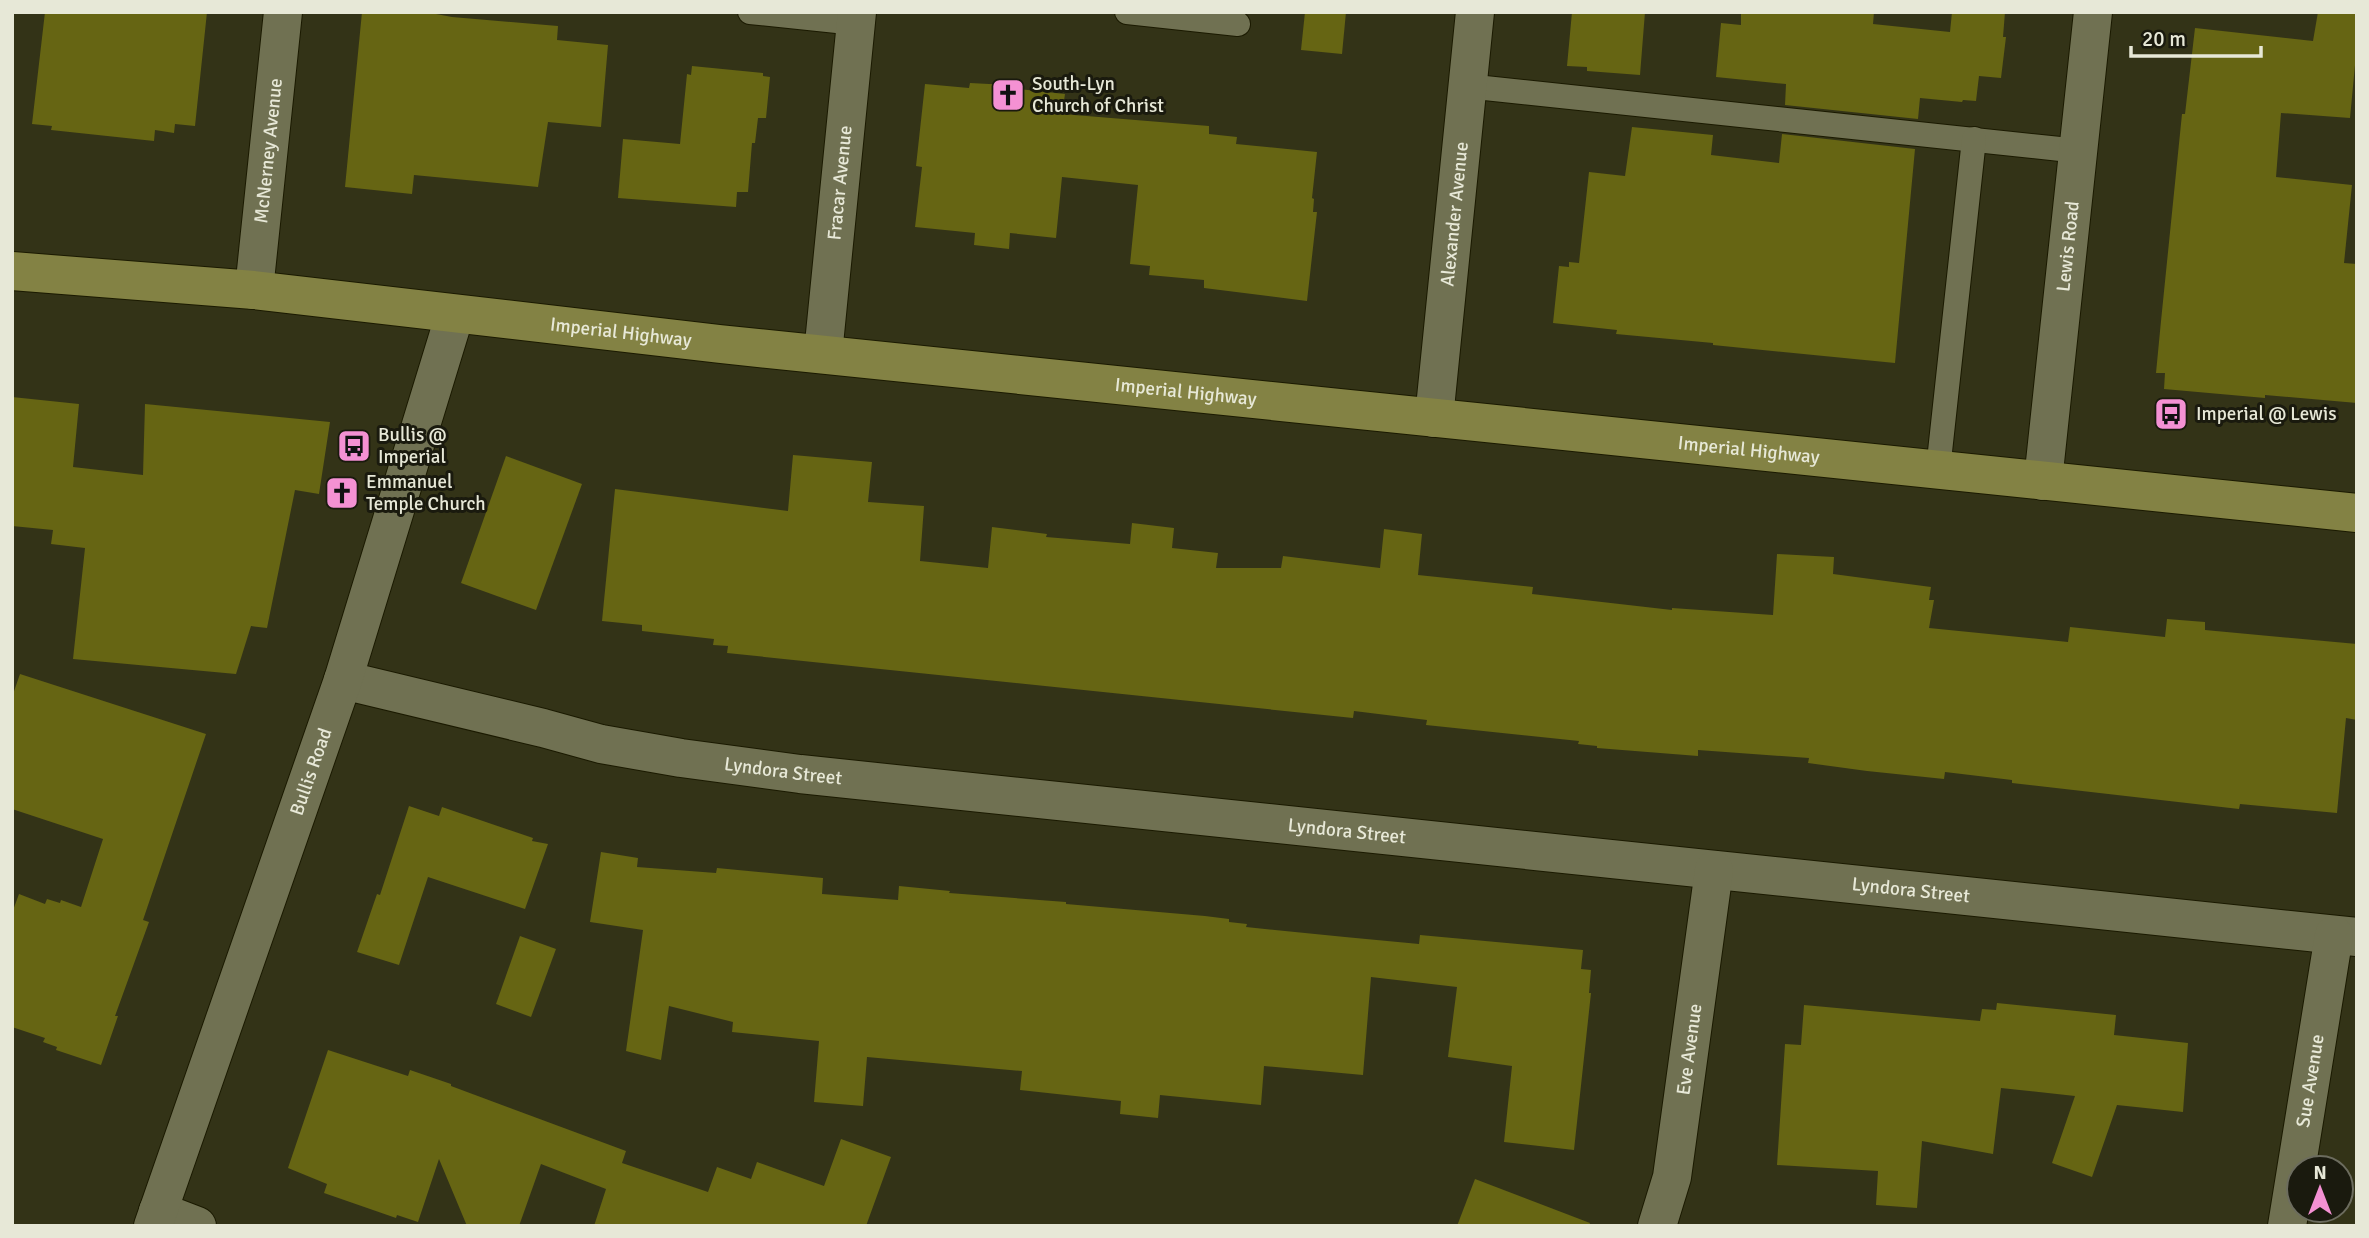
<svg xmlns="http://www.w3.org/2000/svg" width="2369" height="1238" viewBox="0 0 2369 1238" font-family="Signika,sans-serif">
	<rect width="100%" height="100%" fill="#333317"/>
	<g fill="#666513">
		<path d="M 45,12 L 207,12 L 195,126 L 175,124 L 174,133 L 155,130 L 154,141 L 51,130 L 52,126 L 32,124 Z"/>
		<path d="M 362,12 L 436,12 L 436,14 L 452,17 L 558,26 L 557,40 L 608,45 L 601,127 L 548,122 L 538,187 L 414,175 L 412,194 L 345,187 Z"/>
		<path d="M 1305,12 L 1346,12 L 1342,54 L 1301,50 Z"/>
		<path d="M 1572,12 L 1645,12 L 1640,75 L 1587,71 L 1587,67 L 1567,66 Z"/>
		<path d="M 1741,12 L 1874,12 L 1873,24 L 1950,32 L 1952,12 L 2005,12 L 2003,37 L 2006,37 L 2001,78 L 1979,76 L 1976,101 L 1963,100 L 1962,102 L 1920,98 L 1918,119 L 1785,105 L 1786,84 L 1716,77 L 1721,23 L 1741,25 Z"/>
		<path d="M 2318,12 L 2357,12 L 2357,44 L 2350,118 L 2281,113 L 2276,177 L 2352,185 L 2344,263 L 2357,264 L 2357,403 L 2265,395 L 2265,398 L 2164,389 L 2165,373 L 2156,373 L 2161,321 L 2182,114 L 2185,114 L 2195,28 L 2313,41 Z"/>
		<path d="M 692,66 L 763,73 L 763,76 L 770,77 L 766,118 L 758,118 L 755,143 L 752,143 L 748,192 L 737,192 L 736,207 L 618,198 L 623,139 L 680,144 L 687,74 L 691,75 Z"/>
		<path d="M 970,83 L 1008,85 L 1008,88 L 1065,94 L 1062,114 L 1209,126 L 1209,134 L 1237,137 L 1236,144 L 1317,152 L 1312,198 L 1314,199 L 1313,212 L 1317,212 L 1307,301 L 1204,288 L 1204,280 L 1149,275 L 1150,266 L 1130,264 L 1138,185 L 1062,177 L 1056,238 L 1010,233 L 1009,249 L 974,245 L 975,233 L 915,227 L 922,167 L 916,166 L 925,84 L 969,88 Z"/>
		<path d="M 1632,127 L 1713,135 L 1711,155 L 1779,163 L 1782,134 L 1915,149 L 1895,363 L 1713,345 L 1713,343 L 1616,334 L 1617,330 L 1553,323 L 1559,266 L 1569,267 L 1569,262 L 1579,263 L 1589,172 L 1625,176 Z"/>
		<path d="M 12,397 L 79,404 L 73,467 L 143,475 L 145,404 L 330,422 L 319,494 L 295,490 L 267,628 L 251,626 L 236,674 L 73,659 L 85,548 L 51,544 L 53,530 L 12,526 Z"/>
		<path d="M 793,455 L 872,462 L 868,502 L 924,506 L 920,561 L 988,568 L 992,527 L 1047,534 L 1046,537 L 1130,544 L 1132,523 L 1174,528 L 1172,548 L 1218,553 L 1216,568 L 1281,568 L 1283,556 L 1380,568 L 1384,529 L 1422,534 L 1418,575 L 1533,587 L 1532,594 L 1672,610 L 1672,608 L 1773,615 L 1777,554 L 1834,557 L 1833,574 L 1931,587 L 1929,600 L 1934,600 L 1929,628 L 2068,642 L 2070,627 L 2165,637 L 2167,619 L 2205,622 L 2205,630 L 2357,644 L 2357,720 L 2346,718 L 2337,813 L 2240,804 L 2239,809 L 2012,783 L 2012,780 L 1945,772 L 1944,779 L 1867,771 L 1808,763 L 1809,758 L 1698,750 L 1698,756 L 1597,748 L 1597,746 L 1578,744 L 1579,741 L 1426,725 L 1427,720 L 1354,711 L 1353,718 L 727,653 L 728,646 L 713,645 L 714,639 L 642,631 L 642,625 L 602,621 L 615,489 L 788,511 Z"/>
		<path d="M 506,456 L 582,484 L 536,610 L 461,583 Z"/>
		<path d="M 20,674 L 206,734 L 143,920 L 149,922 L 115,1016 L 118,1016 L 101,1065 L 56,1050 L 57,1047 L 43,1042 L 45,1038 L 12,1027 L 12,913 L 19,894 L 45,904 L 47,899 L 60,903 L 61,900 L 81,907 L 103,839 L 12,809 L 12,697 Z"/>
		<path d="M 409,806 L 439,816 L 442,807 L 533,838 L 532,841 L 548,844 L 525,909 L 428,877 L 399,965 L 357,952 L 377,894 L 380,895 Z"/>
		<path d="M 601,852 L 638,858 L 637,867 L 716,873 L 717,868 L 823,878 L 822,894 L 898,900 L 899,886 L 950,891 L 949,893 L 1066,902 L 1066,904 L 1205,916 L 1229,919 L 1229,922 L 1247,924 L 1246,927 L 1345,937 L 1419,944 L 1420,935 L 1583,950 L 1581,969 L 1591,970 L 1589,993 L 1591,993 L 1574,1150 L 1504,1142 L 1512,1066 L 1448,1057 L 1457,987 L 1371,977 L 1363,1075 L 1264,1066 L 1261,1105 L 1160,1095 L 1158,1118 L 1120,1114 L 1121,1101 L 1020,1090 L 1022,1071 L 867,1057 L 863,1106 L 814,1102 L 819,1041 L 732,1032 L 733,1022 L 669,1006 L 661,1060 L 626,1051 L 643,930 L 590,922 Z"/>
		<path d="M 520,936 L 556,949 L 531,1017 L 496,1004 Z"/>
		<path d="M 1997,1003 L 2116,1015 L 2114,1035 L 2188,1043 L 2183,1112 L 2117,1105 L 2092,1177 L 2052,1163 L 2075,1096 L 2001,1088 L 1993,1154 L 1922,1141 L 1917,1208 L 1876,1205 L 1878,1171 L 1777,1165 L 1785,1044 L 1801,1045 L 1804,1005 L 1980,1021 L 1982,1009 L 1996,1010 Z"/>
		<path d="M 328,1050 L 408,1076 L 410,1070 L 451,1084 L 451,1086 L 626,1151 L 622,1163 L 708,1192 L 717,1167 L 751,1179 L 757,1162 L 824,1186 L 841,1139 L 891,1157 L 866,1226 L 594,1226 L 606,1189 L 541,1164 L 519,1226 L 467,1226 L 439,1159 L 418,1222 L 397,1215 L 396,1218 L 324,1193 L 327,1184 L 288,1168 Z"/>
		<path d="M 1475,1179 L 1590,1223 L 1589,1226 L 1457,1226 Z"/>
	</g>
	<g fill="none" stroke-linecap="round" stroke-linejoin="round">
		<defs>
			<g id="service">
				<path d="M 750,12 L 856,23"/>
				<path d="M 1127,12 L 1238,24"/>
				<path d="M 1466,86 L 2079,151"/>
				<path d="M 1938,470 L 1974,139"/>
			</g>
			<g id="minor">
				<path id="s1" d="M 254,290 L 283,12"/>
				<path id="s2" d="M 823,354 L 857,12"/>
				<path id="s3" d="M 1434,418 L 1475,12"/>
				<path id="s4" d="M 2043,481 L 2093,12"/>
				<path id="s5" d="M 343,680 L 543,728 L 601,744 L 681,758 L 800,774 L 2357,937"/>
				<path d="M 158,1211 L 197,1226"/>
				<path id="s6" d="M 1657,1226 L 1672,1177 L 1714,870"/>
				<path id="s7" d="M 2287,1226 L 2334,935"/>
			</g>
			<g id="tertiary">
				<path id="s8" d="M 153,1226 L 343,680 L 455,314"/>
			</g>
			<g id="primary">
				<path id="s9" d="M 12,271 L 254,290 L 720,344 L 2357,513"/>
			</g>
		</defs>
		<use href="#service" stroke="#1b1a01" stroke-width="26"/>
		<use href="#minor" stroke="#1b1a01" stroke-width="40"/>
		<use href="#tertiary" stroke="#1b1a01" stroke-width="40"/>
		<use href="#primary" stroke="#1b1a01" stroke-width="40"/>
		<use href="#service" stroke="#707152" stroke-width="24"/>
		<use href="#minor" stroke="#707152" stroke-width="38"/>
		<use href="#tertiary" stroke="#707152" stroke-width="38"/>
		<use href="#primary" stroke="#838244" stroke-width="38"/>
	</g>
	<defs>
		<symbol id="church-square" viewBox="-11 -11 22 22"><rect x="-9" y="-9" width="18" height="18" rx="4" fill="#f491d3" stroke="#1a1a0e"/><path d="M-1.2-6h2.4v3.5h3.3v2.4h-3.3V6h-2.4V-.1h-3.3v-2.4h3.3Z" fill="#111"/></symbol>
		<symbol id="bus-square" viewBox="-11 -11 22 22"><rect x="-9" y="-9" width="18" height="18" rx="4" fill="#f491d3" stroke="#1a1a0e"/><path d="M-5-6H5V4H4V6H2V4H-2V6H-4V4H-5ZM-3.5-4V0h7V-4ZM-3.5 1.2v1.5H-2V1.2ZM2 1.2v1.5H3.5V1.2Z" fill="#111"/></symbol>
	</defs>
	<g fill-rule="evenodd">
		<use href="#church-square" x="989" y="76" width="38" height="38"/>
		<use href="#bus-square" x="2152" y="395" width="38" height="38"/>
		<use href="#bus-square" x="335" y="427" width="38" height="38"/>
		<use href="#church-square" x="323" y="474" width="38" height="38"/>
	</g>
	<g text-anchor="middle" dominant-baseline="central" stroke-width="6" stroke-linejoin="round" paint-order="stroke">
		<g font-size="19" fill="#e7e8d7" stroke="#1a1a0e" text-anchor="start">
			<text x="1032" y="84">South-Lyn<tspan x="1032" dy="22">Church of Christ</tspan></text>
			<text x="2196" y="414">Imperial @ Lewis</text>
			<text x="378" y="435">Bullis @<tspan x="378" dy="22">Imperial</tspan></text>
			<text x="366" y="482">Emmanuel<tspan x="366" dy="22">Temple Church</tspan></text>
		</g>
		<g font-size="19" fill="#e7e8d7" stroke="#1a1a0e">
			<text stroke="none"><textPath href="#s1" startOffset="140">McNerney Avenue</textPath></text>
			<text stroke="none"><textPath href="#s2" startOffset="172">Fracar Avenue</textPath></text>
			<text stroke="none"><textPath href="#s3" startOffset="205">Alexander Avenue</textPath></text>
			<text stroke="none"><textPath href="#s4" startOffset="236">Lewis Road</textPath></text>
			<text stroke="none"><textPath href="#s9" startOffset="612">Imperial Highway</textPath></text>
			<text stroke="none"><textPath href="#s9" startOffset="1180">Imperial Highway</textPath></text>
			<text stroke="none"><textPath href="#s9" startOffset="1746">Imperial Highway</textPath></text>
			<text stroke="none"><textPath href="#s5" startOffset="450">Lyndora Street</textPath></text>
			<text stroke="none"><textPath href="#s8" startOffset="481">Bullis Road</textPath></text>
			<text stroke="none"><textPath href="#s5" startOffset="1017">Lyndora Street</textPath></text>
			<text stroke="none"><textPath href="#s5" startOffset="1584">Lyndora Street</textPath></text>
			<text stroke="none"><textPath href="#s6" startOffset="180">Eve Avenue</textPath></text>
			<text stroke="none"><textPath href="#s7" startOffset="147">Sue Avenue</textPath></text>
		</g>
	</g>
	<rect width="2369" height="1238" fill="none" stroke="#e7e8d7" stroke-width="28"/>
	<g transform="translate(2320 1189)"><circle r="33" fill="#1a1a0e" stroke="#6c6c5e" stroke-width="2"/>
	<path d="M0-5L12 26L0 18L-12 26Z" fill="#f491d3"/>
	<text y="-10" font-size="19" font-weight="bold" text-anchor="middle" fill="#e7e8d7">N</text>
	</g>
	<path d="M2131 46v10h130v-10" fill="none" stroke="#e7e8d7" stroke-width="3.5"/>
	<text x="2142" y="46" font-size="21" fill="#e7e8d7" stroke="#1a1a0e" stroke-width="5" paint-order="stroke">20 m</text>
</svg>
